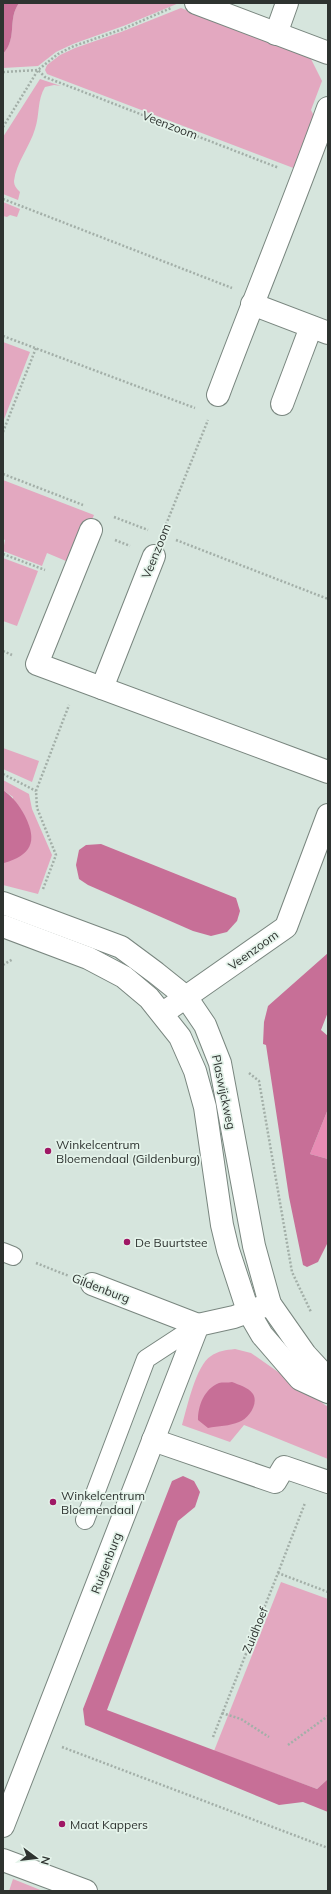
<svg xmlns="http://www.w3.org/2000/svg" width="331" height="1894" viewBox="0 0 331 1894" font-family="Mulish,sans-serif">
	<rect width="100%" height="100%" fill="#d6e5dd"/>
	<g fill="#e3a8c0">
		<path d="M 19,3 L 179,3 L 126,25 L 73,44 L 56,52 L 38,66 L 3,68 L 3,54 C 18,36 7,20 19,3 Z"/>
		<path d="M 181,8 L 310,57 L 322,81 L 311,110 L 315,118 L 296,169 L 47,74 L 45,70 L 47,65 L 60,55 L 75,48 L 121,32 Z"/>
		<path d="M 40,79 L 61,86 L 54,85 L 45,87 C 37,100 40,114 35,129 C 30,146 16,163 14,181 C 14,186 17,189 20,192 L 18,200 L 3,194 L 3,137 Z"/>
		<path d="M 3,202 L 20,209 L 17,217 L 10,215 L 7,217 L 3,216 Z"/>
		<path d="M 3,342 L 30,352 L 3,422 Z"/>
		<path d="M 3,480 L 94,515 L 90,524 L 83,521 L 66,561 L 47,553 L 42,566 L 3,551 L 5,540 L 3,539 Z"/>
		<path d="M 3,558 L 38,571 L 17,626 L 3,621 Z"/>
		<path d="M 3,748 L 39,761 L 32,782 L 3,769 Z"/>
		<path d="M 3,780 L 29,794 L 32,809 L 52,855 L 38,894 L 3,885 L 3,862 L 13,797 L 3,790 Z"/>
		<path d="M 235,1349 L 251,1353 L 328,1407 L 328,1459 L 244,1425 L 230,1442 L 182,1425 C 187,1408 196,1365 211,1356 C 218,1351 226,1350 235,1349 Z"/>
		<path d="M 281,1582 L 328,1599 L 328,1779 L 317,1789 L 214,1751 Z"/>
		<path d="M 13,1879 L 43,1891 L 9,1891 Z"/>
	</g>
	<path fill="#e78cb4" d="M 328,1109 L 328,1159 L 310,1154 Z"/>
	<g fill="#c76f97">
		<path d="M 3,3 L 19,3 C 7,20 18,37 3,54 Z"/>
		<path d="M 3,790 C 13,797 19,805 25,816 C 38,842 31,855 4,863 Z"/>
		<path d="M 101,844 L 236,898 L 240,911 L 237,921 L 227,932 L 211,936 L 193,931 L 88,885 L 79,879 L 76,865 L 79,850 L 86,845 Z"/>
		<path d="M 328,953 L 328,1012 L 321,1030 L 328,1036 L 328,1109 L 310,1154 L 328,1159 L 328,1242 L 318,1262 L 307,1267 L 303,1265 L 289,1197 L 266,1045 L 263,1044 L 264,1022 L 268,1006 Z"/>
		<path d="M 232,1382 C 239,1385 248,1387 253,1394 C 259,1404 248,1419 239,1422 C 230,1426 218,1426 208,1428 L 198,1420 C 198,1406 204,1389 219,1383 C 222,1382 228,1383 232,1382 Z"/>
		<path d="M 183,1476 L 194,1481 L 200,1492 L 195,1507 L 178,1521 L 107,1710 L 317,1789 L 328,1779 L 328,1812 L 303,1802 L 279,1805 L 85,1725 L 83,1709 L 172,1481 Z"/>
	</g>
	<g fill="none" stroke-linecap="round" stroke-linejoin="round">
		<defs>
			<g id="service">
				<path d="M 3,1252 L 13,1256"/>
				<path d="M 85,1520 L 146,1359 L 198,1325"/>
			</g>
			<g id="minor">
				<path d="M 196,3 L 328,53"/>
				<path d="M 276,34 L 287,3"/>
				<path d="M 252,304 L 328,333"/>
				<path d="M 218,395 C 254,299 293,205 328,108"/>
				<path d="M 282,404 L 311,327"/>
				<path d="M 91,530 L 37,664 L 328,772"/>
				<path d="M 102,688 L 154,556"/>
				<path d="M 163,1013 L 286,927 L 328,815"/>
				<path d="M 92,1284 L 198,1325"/>
				<path d="M 153,1440 L 275,1482 L 284,1467 L 328,1482"/>
				<path d="M 3,1826 L 198,1325 L 234,1317 L 270,1304"/>
				<path d="M 3,1860 L 86,1891"/>
			</g>
			<g id="tertiary">
				<path d="M 3,903 L 121,947 L 156,973 L 186,997 L 205,1025 L 220,1063 L 254,1246 L 270,1304 L 305,1354 L 328,1379"/>
				<path d="M 3,926 L 88,958 L 124,977 L 149,998 L 180,1037 L 195,1071 L 205,1107 L 222,1225 L 228,1250 L 248,1311 L 262,1335 L 300,1379 L 328,1392"/>
			</g>
		</defs>
		<use href="#service" stroke="#79867f" stroke-width="20"/>
		<use href="#minor" stroke="#79867f" stroke-width="24"/>
		<use href="#tertiary" stroke="#79867f" stroke-width="24"/>
		<g stroke="#a3afa8" stroke-width="2.5" stroke-dasharray="2 2" stroke-linecap="butt">
			<path d="M 3,72 L 38,70 L 45,77 L 279,168"/>
			<path d="M 3,127 L 38,70 L 58,54 L 74,46 L 123,29 L 171,8"/>
			<path d="M 3,199 L 232,288"/>
			<path d="M 3,336 L 195,408"/>
			<path d="M 3,432 L 36,348"/>
			<path d="M 3,474 L 83,505"/>
			<path d="M 114,517 L 148,530"/>
			<path d="M 163,532 L 208,420"/>
			<path d="M 115,540 L 130,546"/>
			<path d="M 176,540 L 328,599"/>
			<path d="M 3,554 L 45,570"/>
			<path d="M 3,651 L 12,655"/>
			<path d="M 3,774 L 36,791"/>
			<path d="M 43,889 L 56,855 L 37,808 L 36,791 L 69,705"/>
			<path d="M 3,965 L 13,959"/>
			<path d="M 249,1073 L 259,1081 L 292,1272 L 311,1312"/>
			<path d="M 36,1263 L 69,1276"/>
			<path d="M 278,1573 L 305,1503"/>
			<path d="M 222,1713 L 241,1719 L 269,1737"/>
			<path d="M 213,1737 L 278,1573 L 328,1592"/>
			<path d="M 288,1745 L 328,1716"/>
			<path d="M 62,1747 L 328,1848"/>
		</g>
		<use href="#service" stroke="#fff" stroke-width="18"/>
		<use href="#minor" stroke="#fff" stroke-width="22"/>
		<use href="#tertiary" stroke="#fff" stroke-width="22"/>
	</g>
	<g fill="#9f1765" stroke="#e4f3ea" stroke-width="1.5">
		<circle cx="48" cy="1151" r="4"/>
		<circle cx="127" cy="1242" r="4"/>
		<circle cx="53" cy="1502" r="4"/>
		<circle cx="62" cy="1824" r="4"/>
	</g>
	<g text-anchor="middle" dominant-baseline="central" stroke-width="3.5" stroke-linejoin="round" paint-order="stroke">
		<g font-size="12" fill="#2e3330" stroke="#e4f3ea">
			<text transform="translate(170 125) rotate(21)">Veenzoom</text>
			<text transform="translate(156 551) rotate(-68)">Veenzoom</text>
			<text transform="translate(253 950) rotate(-36)">Veenzoom</text>
			<text transform="translate(224 1092) rotate(78)">Plaswijckweg</text>
			<text transform="translate(101 1288) rotate(21)">Gildenburg</text>
			<text transform="translate(106 1563) rotate(-69)">Ruigenburg</text>
			<text transform="translate(255 1630) rotate(-68)">Zuidhoef</text>
		</g>
		<g font-size="12" fill="#2e3330" stroke="#e4f3ea" text-anchor="start">
			<text x="56" y="1144">Winkelcentrum<tspan x="56" dy="14">Bloemendaal (Gildenburg)</tspan></text>
			<text x="135" y="1242">De Buurtstee</text>
			<text x="61" y="1495">Winkelcentrum<tspan x="61" dy="14">Bloemendaal</tspan></text>
			<text x="70" y="1824">Maat Kappers</text>
		</g>
	</g>
	<rect width="331" height="1894" fill="none" stroke="#2e3330" stroke-width="8"/>
	<g transform="translate(36 1858) rotate(105)" stroke="#e4f3ea" stroke-width="3" paint-order="stroke">
	<path d="M0-3L7 15L0 10L-7 15Z" fill="#2e3330"/>
	<text y="-6" font-size="11" font-weight="bold" text-anchor="middle" fill="#2e3330">N</text>
	</g>
</svg>
